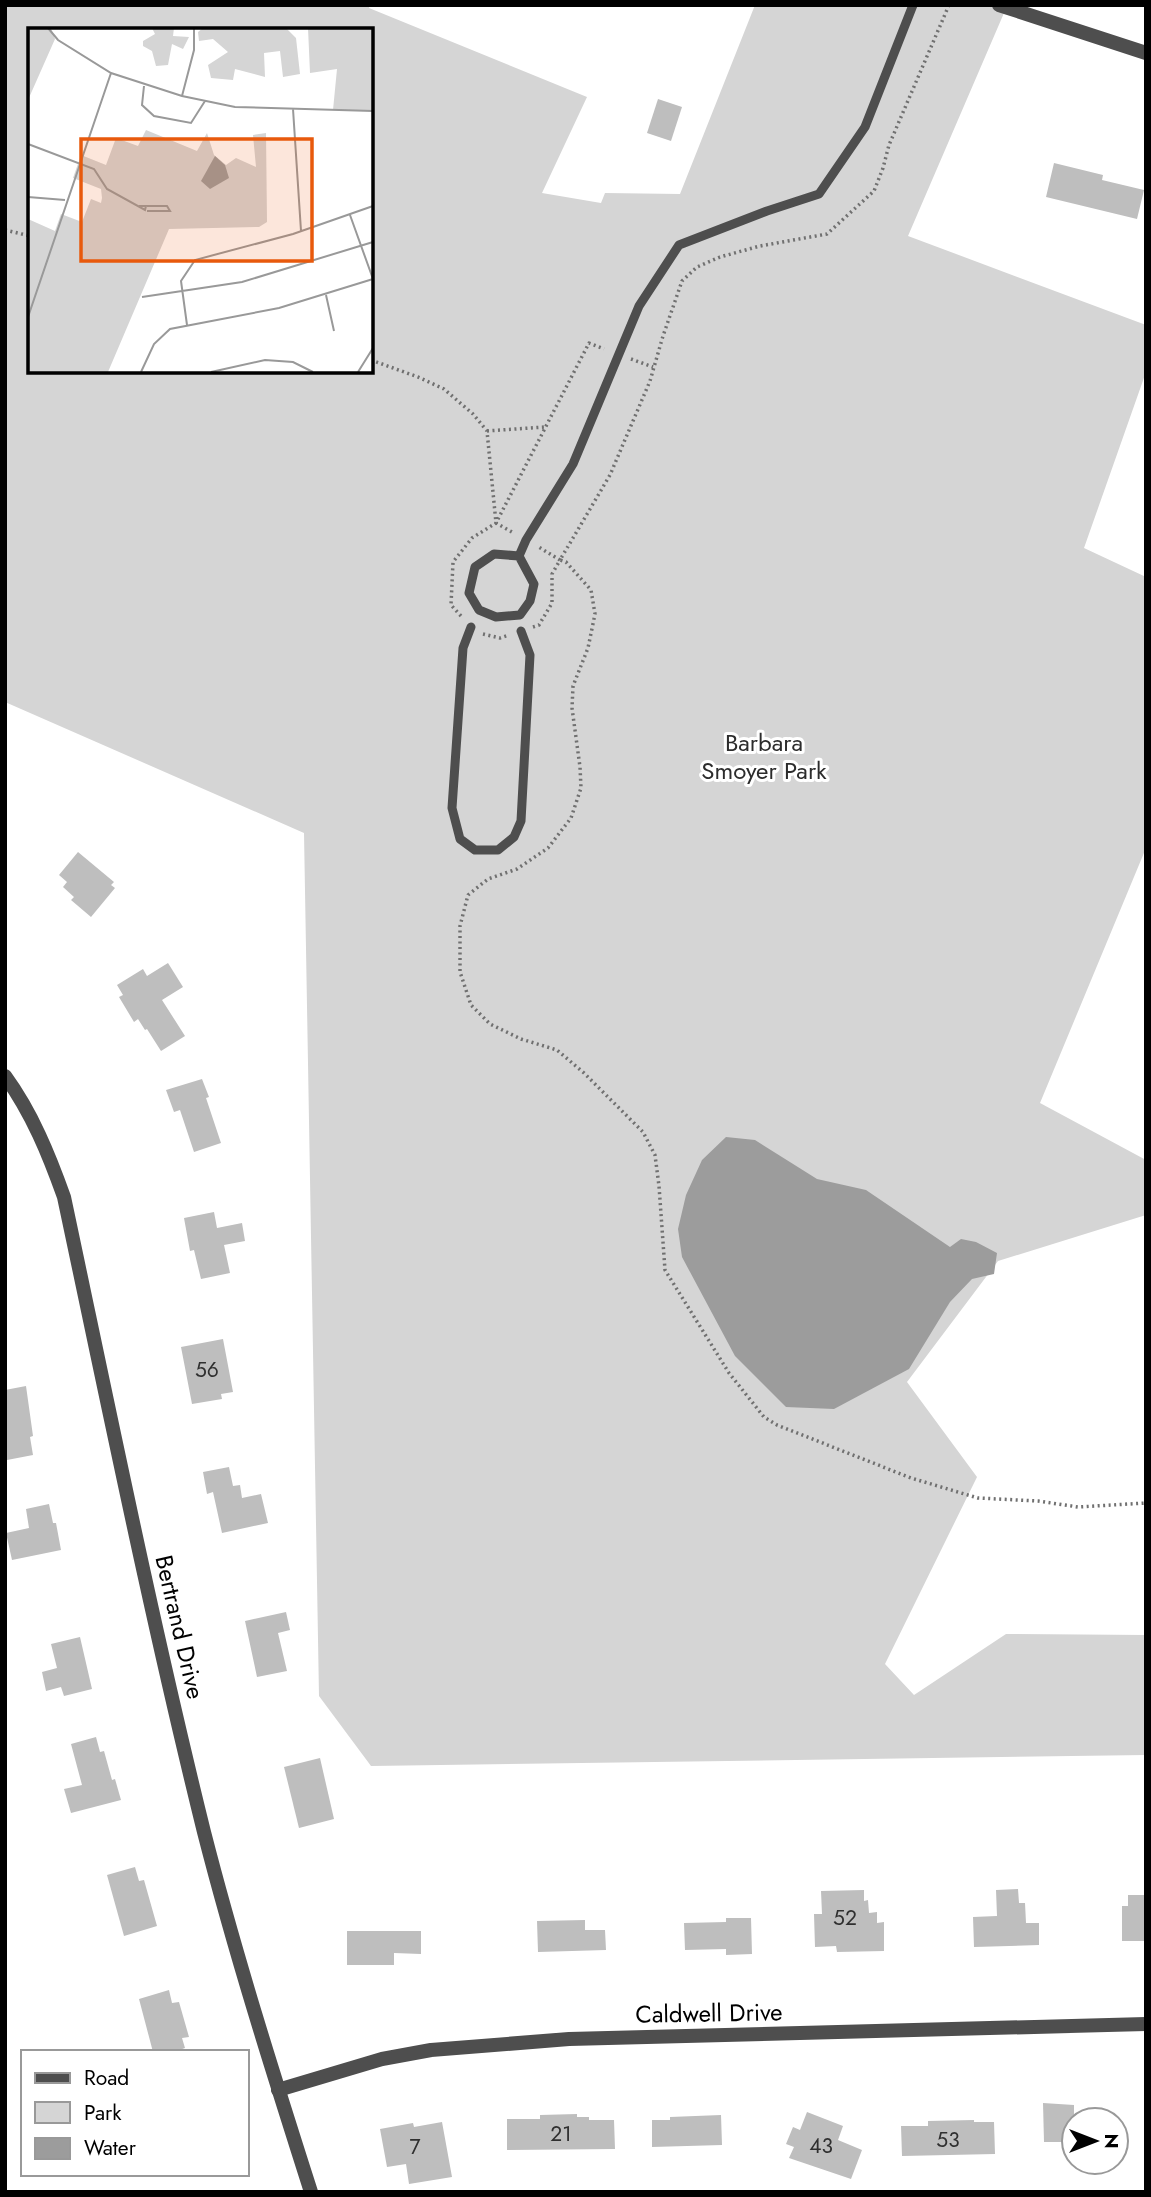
<svg xmlns="http://www.w3.org/2000/svg" width="1151" height="2197" viewBox="0 0 1151 2197" font-family="Jost,sans-serif">
	<rect width="100%" height="100%" fill="#fff"/>
	<path fill="#d5d5d5" fill-rule="evenodd" d="M 5,5 L 370,5 L 369,8 L 587,97 L 542,193 L 601,203 L 605,193 L 680,194 L 755,5 L 1007,6 L 908,236 L 1146,325 L 1146,372 L 1084,548 L 1146,577 L 1146,848 L 1040,1103 L 1146,1160 L 1146,1215 L 998,1261 L 907,1382 L 977,1477 L 885,1664 L 914,1695 L 1006,1634 L 1146,1635 L 1146,1755 L 371,1766 L 319,1696 L 304,833 L 5,702 ZM 30,30 L 371,30 L 371,371 L 30,371 Z"/>
	<path fill="#9c9c9c" d="M 726,1137 L 755,1140 L 817,1179 L 866,1190 L 950,1247 L 961,1239 L 976,1242 L 997,1253 L 994,1274 L 972,1279 L 950,1302 L 909,1369 L 834,1409 L 786,1407 L 735,1356 L 682,1257 L 678,1229 L 686,1195 L 702,1160 Z"/>
	<g fill="#bebebe">
		<path d="M 658,99 L 682,107 L 671,141 L 647,133 Z"/>
		<path d="M 1054,163 L 1103,175 L 1102,180 L 1144,190 L 1137,219 L 1046,197 Z"/>
		<path d="M 78,852 L 114,882 L 111,885 L 115,888 L 91,917 L 71,900 L 74,897 L 63,887 L 67,882 L 59,875 Z"/>
		<path d="M 168,963 L 183,987 L 162,1000 L 185,1036 L 161,1051 L 147,1029 L 145,1030 L 138,1019 L 134,1022 L 119,997 L 123,995 L 117,985 L 143,969 L 147,976 Z"/>
		<path d="M 202,1079 L 209,1097 L 206,1098 L 221,1143 L 194,1152 L 180,1110 L 174,1112 L 166,1090 Z"/>
		<path d="M 214,1212 L 217,1228 L 242,1223 L 245,1241 L 224,1245 L 230,1273 L 201,1279 L 194,1250 L 190,1251 L 184,1218 Z"/>
		<path d="M 223,1339 L 233,1392 L 221,1394 L 222,1399 L 192,1404 L 181,1347 Z"/>
		<path d="M 26,1386 L 33,1436 L 30,1437 L 33,1455 L 7,1460 L 5,1390 Z"/>
		<path d="M 229,1467 L 233,1486 L 240,1485 L 242,1498 L 261,1494 L 268,1523 L 222,1533 L 213,1492 L 207,1494 L 203,1472 Z"/>
		<path d="M 49,1504 L 53,1523 L 56,1523 L 61,1550 L 12,1560 L 6,1533 L 29,1528 L 26,1509 Z"/>
		<path d="M 286,1612 L 290,1630 L 278,1633 L 287,1671 L 257,1677 L 245,1621 Z"/>
		<path d="M 80,1637 L 92,1689 L 64,1696 L 61,1687 L 46,1691 L 42,1672 L 57,1668 L 51,1644 Z"/>
		<path d="M 96,1737 L 100,1752 L 104,1751 L 112,1780 L 115,1779 L 121,1800 L 71,1813 L 64,1789 L 82,1785 L 71,1744 Z"/>
		<path d="M 320,1758 L 334,1819 L 299,1828 L 284,1767 Z"/>
		<path d="M 135,1867 L 139,1881 L 144,1880 L 157,1926 L 124,1936 L 107,1875 Z"/>
		<path d="M 1018,1889 L 1019,1903 L 1025,1903 L 1026,1923 L 1039,1923 L 1039,1945 L 974,1947 L 973,1917 L 997,1916 L 996,1890 Z"/>
		<path d="M 864,1890 L 864,1901 L 868,1900 L 869,1913 L 877,1912 L 877,1923 L 884,1922 L 884,1951 L 837,1952 L 836,1946 L 815,1947 L 814,1914 L 822,1914 L 821,1891 Z"/>
		<path d="M 1128,1895 L 1146,1895 L 1146,1941 L 1122,1941 L 1122,1906 L 1128,1906 Z"/>
		<path d="M 726,1918 L 751,1918 L 752,1954 L 726,1955 L 726,1949 L 685,1950 L 684,1923 L 726,1922 Z"/>
		<path d="M 585,1920 L 585,1930 L 605,1930 L 606,1950 L 538,1952 L 537,1921 Z"/>
		<path d="M 347,1931 L 421,1931 L 421,1954 L 394,1953 L 394,1965 L 347,1965 Z"/>
		<path d="M 169,1990 L 172,2003 L 179,2002 L 189,2037 L 182,2038 L 185,2048 L 174,2052 L 153,2052 L 139,1999 Z"/>
		<path d="M 1043,2103 L 1074,2105 L 1074,2142 L 1044,2142 Z"/>
		<path d="M 807,2112 L 843,2126 L 838,2140 L 862,2150 L 851,2179 L 789,2158 L 794,2147 L 786,2144 L 793,2127 L 800,2130 Z"/>
		<path d="M 577,2114 L 577,2117 L 589,2117 L 589,2120 L 614,2120 L 615,2149 L 507,2150 L 507,2119 L 540,2119 L 540,2115 Z"/>
		<path d="M 721,2115 L 722,2145 L 652,2147 L 652,2120 L 670,2120 L 670,2117 Z"/>
		<path d="M 974,2120 L 974,2122 L 994,2122 L 995,2154 L 902,2156 L 901,2126 L 928,2126 L 928,2121 Z"/>
		<path d="M 442,2122 L 452,2177 L 409,2184 L 406,2164 L 387,2167 L 380,2129 L 413,2123 L 414,2127 Z"/>
	</g>
	<g fill="none" stroke-linecap="round" stroke-linejoin="round">
		<g stroke="#707070" stroke-width="3.5" stroke-dasharray="2 3.5" stroke-linecap="butt">
			<path d="M 949,5 L 889,145 L 883,168 L 874,191 L 827,234 L 760,246 L 720,257 L 697,267 L 682,281 L 663,336 L 650,381 L 610,475 L 560,560 L 566,562 L 591,590 L 595,614 L 588,648 L 573,686 L 572,708 L 580,767 L 581,788 L 571,818 L 548,848 L 517,869 L 488,879 L 468,895 L 460,926 L 460,972 L 471,1005 L 490,1024 L 521,1039 L 557,1050 L 584,1073 L 643,1132 L 655,1155 L 659,1186 L 665,1270 L 729,1373 L 764,1417 L 777,1425 L 911,1478 L 978,1498 L 1038,1501 L 1078,1507 L 1146,1503"/>
			<path d="M 5,230 L 30,236"/>
			<path d="M 631,359 L 653,367"/>
			<path d="M 371,360 L 418,377 L 444,389 L 473,414 L 487,431 L 496,523 L 512,532"/>
			<path d="M 487,431 L 544,427"/>
			<path d="M 461,616 L 451,605 L 453,562 L 472,538 L 496,523 L 589,343 L 604,349"/>
			<path d="M 533,627 L 539,625 L 552,603 L 552,574 L 560,560 L 537,546"/>
			<path d="M 483,634 L 500,638 L 509,635"/>
		</g>
		<g stroke="#4e4e4e" stroke-width="9">
			<path d="M 494,554 L 519,556 L 534,584 L 530,601 L 520,615 L 496,617 L 479,610 L 469,593 L 475,567 Z"/>
			<path d="M 519,556 L 526,540 L 573,464 L 639,306 L 679,245 L 767,211 L 819,194 L 865,127 L 913,5"/>
			<path d="M 471,627 L 463,648 L 452,808 L 460,839 L 475,850 L 498,850 L 514,837 L 521,821 L 530,655 L 521,631"/>
		</g>
		<g stroke="#4e4e4e" stroke-width="14">
			<path d="M 5,1076 C 32,1113 49,1155 64,1197 C 109,1409 152,1622 204,1832 C 235,1953 273,2073 311,2192"/>
			<path d="M 278,2090 L 382,2059 L 431,2050 L 569,2039 L 1146,2024"/>
		</g>
		<path stroke="#4e4e4e" stroke-width="14" d="M 999,5 L 1146,53"/>
	</g>
	<g text-anchor="middle" dominant-baseline="central" stroke-width="6" stroke-linejoin="round" paint-order="stroke">
		<g font-size="21" fill="#303030">
			<text x="207" y="1370">56</text>
			<text x="845" y="1918">52</text>
			<text x="561" y="2134">21</text>
			<text x="948" y="2140">53</text>
			<text x="821" y="2146">43</text>
			<text x="415" y="2147">7</text>
		</g>
		<g font-size="24" fill="#2c2c2c" stroke="#fff">
			<text x="764" y="742">Barbara<tspan x="764" dy="28">Smoyer Park</tspan></text>
		</g>
		<g font-size="24" fill="#000" stroke="#fff">
			<text transform="translate(180 1627) rotate(77)">Bertrand Drive</text>
			<text transform="translate(709 2013) rotate(-1)">Caldwell Drive</text>
		</g>
	</g>
	<g transform="translate(28 28)">
		<rect width="345" height="345" fill="#fff"/>
		<path d="M 0,0 L 23,0 L 27,11 L 0,72 ZM 124,0 L 146,0 L 145,8 L 161,9 L 155,21 L 144,16 L 140,37 L 128,38 L 124,23 L 115,18 L 115,13 L 127,6 ZM 175,0 L 258,0 L 268,10 L 272,46 L 255,49 L 252,23 L 236,25 L 237,49 L 207,41 L 205,52 L 183,50 L 180,37 L 200,24 L 185,11 L 171,13 L 170,4 ZM 280,0 L 345,0 L 345,83 L 305,82 L 309,41 L 282,45 ZM 118,102 L 169,123 L 179,105 L 186,127 L 198,137 L 208,130 L 228,139 L 225,107 L 238,105 L 239,194 L 231,199 L 141,201 L 80,344 L 0,344 L 0,191 L 27,203 L 33,186 L 54,194 L 63,171 L 73,175 L 74,170 L 73,161 L 45,150 L 53,127 L 78,137 L 88,110 L 110,118 Z" fill="#d5d5d5"/>
		<path d="M 187,128 L 197,137 L 201,150 L 182,161 L 173,153 Z" fill="#9c9c9c"/>
		<path fill="none" stroke="#999" stroke-width="2" d="M 20,0 L 30,12 L 83,45 L 154,68 L 207,79 L 345,83M 116,58 L 114,77 L 126,88 L 163,95 L 177,73M 154,68 L 166,22 L 166,0M 265,81 L 273,203M 0,116 L 66,141 L 79,161 L 117,182 L 118,178 L 111,178M 0,169 L 37,172M 119,183 L 142,183 L 139,178 L 119,178M 322,187 L 345,251M 298,267 L 306,303M 114,269 L 214,254 L 345,214M 0,289 L 83,45M 159,297 L 153,253 L 167,232 L 265,206 L 345,178M 113,344 L 126,316 L 142,301 L 251,280 L 345,251M 183,344 L 237,332 L 265,334 L 285,344M 330,344 L 345,320"/>
		<path fill="#e8590c" fill-opacity="0.15" stroke="#e8590c" stroke-width="3.5" d="M 53,111 L 284,111 L 284,233 L 53,233 Z"/>
		<rect width="345" height="345" fill="none" stroke="#000" stroke-width="3.5"/>
	</g>
	<rect width="1151" height="2197" fill="none" stroke="#000000" stroke-width="14"/>
	<rect x="21" y="2050" width="228" height="126" fill="#ffffff" stroke="#999999" stroke-width="2"/>
	<rect x="35" y="2073" width="35" height="10" fill="#4e4e4e" stroke="#999999" stroke-width="2"/>
	<text x="84" y="2085" font-size="21" fill="#000000">Road</text>
	<rect x="35" y="2102" width="35" height="21" fill="#d5d5d5" stroke="#999999" stroke-width="2"/>
	<text x="84" y="2120" font-size="21" fill="#000000">Park</text>
	<rect x="35" y="2138" width="35" height="21" fill="#9c9c9c" stroke="#999999" stroke-width="2"/>
	<text x="84" y="2155" font-size="21" fill="#000000">Water</text>
	<g transform="translate(1095 2141) rotate(90)"><circle r="33" fill="#ffffff" stroke="#999999" stroke-width="2"/>
	<path d="M0-5L12 26L0 18L-12 26Z" fill="#000000"/>
	<text y="-10" font-size="19" font-weight="bold" text-anchor="middle" fill="#000000">N</text>
	</g>
</svg>
